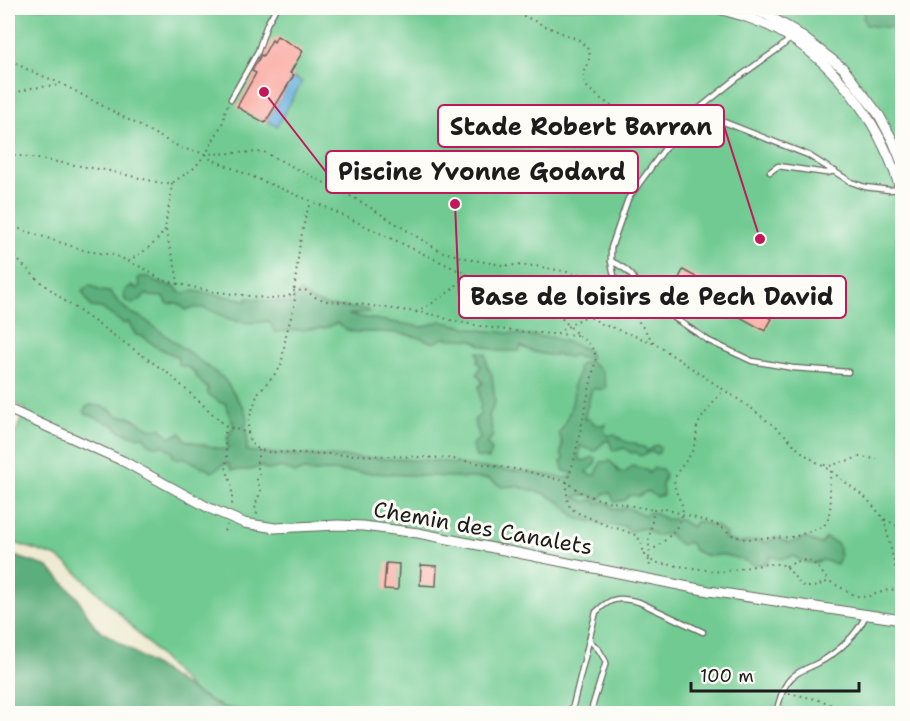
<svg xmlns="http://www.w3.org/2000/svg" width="910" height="721" viewBox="0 0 910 721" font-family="'Shantell Sans',sans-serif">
	<rect width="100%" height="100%" fill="#fdfcf7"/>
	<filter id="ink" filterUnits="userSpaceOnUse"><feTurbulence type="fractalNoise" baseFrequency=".0167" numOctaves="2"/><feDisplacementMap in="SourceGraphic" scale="12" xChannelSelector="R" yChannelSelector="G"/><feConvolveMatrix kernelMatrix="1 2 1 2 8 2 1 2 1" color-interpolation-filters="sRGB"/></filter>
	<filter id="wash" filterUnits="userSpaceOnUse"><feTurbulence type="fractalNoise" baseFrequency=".008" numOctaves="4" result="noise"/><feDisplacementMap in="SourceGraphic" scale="24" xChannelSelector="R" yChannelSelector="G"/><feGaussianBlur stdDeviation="1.35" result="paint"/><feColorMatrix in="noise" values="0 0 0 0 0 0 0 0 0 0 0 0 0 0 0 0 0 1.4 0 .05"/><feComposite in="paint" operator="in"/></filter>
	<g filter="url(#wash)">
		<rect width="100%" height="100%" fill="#efebd3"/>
		<path fill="#70ca91" stroke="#467356" stroke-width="1.5" d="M 8,8 L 902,8 L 902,713 L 253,713 L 222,707 L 193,691 L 118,612 L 72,568 L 57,557 L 15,543 L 8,539 L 8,449 L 26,409 L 8,401 Z"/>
		<g fill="#5cae7b" stroke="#3c654c" stroke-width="1.5">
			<path d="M 866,8 L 902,8 L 902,29 L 866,25 L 863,18 Z"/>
			<path d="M 139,277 L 149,277 L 155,282 L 175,287 L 181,294 L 193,291 L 242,299 L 246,301 L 248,298 L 293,304 L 298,293 L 301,292 L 313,301 L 328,306 L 367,309 L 369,312 L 348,315 L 423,327 L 440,321 L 479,330 L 553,338 L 579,346 L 589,351 L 591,357 L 580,358 L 574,355 L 569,357 C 562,354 557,355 550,355 C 540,354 529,351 521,346 L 519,351 L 499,351 L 481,345 L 473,340 L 444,338 L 434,343 C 417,335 396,332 378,332 C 362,332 349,335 337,323 L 325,328 L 275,332 L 269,321 C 257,323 247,324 236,321 C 219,316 203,302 186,310 L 178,303 L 168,304 L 164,297 L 150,296 L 146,294 L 140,300 L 132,304 L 125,300 C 123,292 124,289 132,286 L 138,289 L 140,285 L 138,280 Z"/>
			<path d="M 90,285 L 100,291 L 110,292 C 119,303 127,313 141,317 L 224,379 L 244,408 L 247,418 L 245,428 L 247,435 L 247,451 L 276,454 L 438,461 L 485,468 L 525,472 L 563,478 L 572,477 L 573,473 L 564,471 L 561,462 L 564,459 L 561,454 L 562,443 L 559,433 C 567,424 576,396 573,385 L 579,372 L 577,368 L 580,364 L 588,361 L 602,371 L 606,386 L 604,389 L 592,389 L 584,419 L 590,419 C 595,425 598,427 606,424 L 604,430 L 607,436 L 615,434 C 622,440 627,444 636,443 L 638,446 L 644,447 L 647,451 L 656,445 L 660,447 L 659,453 L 656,454 L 653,451 L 640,456 L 636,452 L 631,453 L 625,448 L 613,451 L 609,440 L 604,442 L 595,451 L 580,446 L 579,459 L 584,461 L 594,457 L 596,458 C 596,466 591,468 586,472 L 589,475 L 596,475 L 601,462 L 610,461 L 615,466 L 618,471 L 625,473 L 632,466 L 646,469 L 649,473 L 654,468 L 662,469 L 665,475 L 662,485 L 663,495 L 656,497 L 648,491 L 639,496 L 630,495 L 625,500 L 615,502 L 610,493 L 604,493 L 602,498 L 599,500 C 591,493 582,494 574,497 L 586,502 L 591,500 L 595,500 L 597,504 L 603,502 L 610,504 L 613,508 L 621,510 L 625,507 L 644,515 L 652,512 L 666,519 L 680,520 L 692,527 L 697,521 L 716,526 L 726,534 L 725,539 L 739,543 L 759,540 L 767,543 L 775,538 L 790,543 L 805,538 L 821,544 L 826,538 L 838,544 L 840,557 L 837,564 L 822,560 C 811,566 803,562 793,556 L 780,559 L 771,556 L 767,563 L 754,565 C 750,562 728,555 722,555 C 719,554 716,556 712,556 C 705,556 699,553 694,550 L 691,543 L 686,543 L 681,545 L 670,536 L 670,534 L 655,535 L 645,528 L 630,531 L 623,526 L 606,525 L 576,518 L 561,503 L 546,494 L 516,486 L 502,487 L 489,479 L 329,471 L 311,472 L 305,470 L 295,473 L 281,467 L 269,470 L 264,469 L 262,466 L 251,470 L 231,470 L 229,464 L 224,464 L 212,472 L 183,457 L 178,459 L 173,456 L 172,452 L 162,445 L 157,446 L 150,445 L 143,436 C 135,438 125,433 117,429 L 116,426 L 86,414 L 84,411 L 86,407 L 91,405 L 101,406 L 110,410 L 118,416 L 130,417 L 151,429 L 160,428 L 170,437 L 181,433 L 185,440 L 225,450 L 228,448 C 226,438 229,434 234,426 L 225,403 L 221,403 L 208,394 L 208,388 C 193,380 199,367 181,366 L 178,363 L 178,357 L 155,346 L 144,337 L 136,335 L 128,322 L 124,324 L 101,308 L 91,307 L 82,291 Z"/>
			<path d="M 477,352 L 486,354 L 487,366 L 492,375 L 495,402 L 489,416 L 493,435 L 487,444 L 492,450 L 489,459 L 476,457 L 472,445 L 480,438 L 474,420 L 481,414 L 479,410 L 481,406 L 479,386 L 483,383 L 477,374 L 481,366 L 477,361 L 479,358 Z"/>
			<path d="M 8,554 L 48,567 L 77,597 L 95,627 L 193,691 L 222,707 L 253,713 L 8,713 Z"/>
		</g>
		<path fill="#61adda" stroke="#3e647b" stroke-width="1.5" d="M 292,77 L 302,82 L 277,126 L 267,121 Z"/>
		<g id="blocks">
			<g fill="#faa199">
				<path d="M 277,36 L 303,51 L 290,73 L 294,75 L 265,123 L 237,107 L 256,73 L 252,71 L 261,55 L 263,56 L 272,40 L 274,42 Z"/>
				<path d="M 683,270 L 772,319 L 765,331 L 677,282 Z"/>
				<path d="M 386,563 L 399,564 L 398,590 L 384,589 Z"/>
				<path d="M 421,565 L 437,566 L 436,586 L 420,585 Z"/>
			</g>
		</g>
	</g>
	<g filter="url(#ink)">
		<use href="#blocks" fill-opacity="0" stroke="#66645c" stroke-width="1.5"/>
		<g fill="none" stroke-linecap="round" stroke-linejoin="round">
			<defs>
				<g id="lane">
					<path d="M 791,38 L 781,47 L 736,79 L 696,111 L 674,136 L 628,199 L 611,248 L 611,261 L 616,286 L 622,293 L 633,301 L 670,315 L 709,341 L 752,361 L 793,368 L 848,372"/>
					<path d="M 231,99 L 258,51 L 267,24 L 276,8"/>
					<path d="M 696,111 L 808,155 L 851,182 L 865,187 L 889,190 L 901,189"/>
					<path d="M 770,172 L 778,166 L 826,173 L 835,171"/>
					<path d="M 611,261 C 621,266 635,273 636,286 C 636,291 634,296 633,301"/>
					<path d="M 590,641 L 599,650 L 606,662 L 590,714"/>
					<path d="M 571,714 L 596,612 C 611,597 619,597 639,602 L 703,632"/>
					<path d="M 776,714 C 778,705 782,690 787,683 C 794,672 807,669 818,663 C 836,654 859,634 866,614"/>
				</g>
				<g id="street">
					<path d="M 715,8 C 737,14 759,20 779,31 C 840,65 885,130 902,196"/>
					<path d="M 748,8 L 767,15 L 795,31 L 843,68 L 879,115 L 893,141 L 902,163"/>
					<path d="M 8,409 L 123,461 L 209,508 L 244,523 L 275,528 L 338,525 L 363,526 L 418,533 L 709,591 L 902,620"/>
				</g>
			</defs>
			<use href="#lane" stroke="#66645c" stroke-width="7"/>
			<use href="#street" stroke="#66645c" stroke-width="11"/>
			<g stroke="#66645c" stroke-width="2" stroke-dasharray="1.5 4.5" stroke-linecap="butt">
				<path d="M 507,8 L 545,26 L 579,40 L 589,50 L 590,57 L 583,74 L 583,80 L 588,88 L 601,99 L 653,133 L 666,133"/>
				<path d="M 8,21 L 14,8"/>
				<path d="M 8,54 L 16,63 L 24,68 L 62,84 L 181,148 L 206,154 L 264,152 L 358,200 L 440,251 L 473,260 L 502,265 L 536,266 L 594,277 L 607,277"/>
				<path d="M 8,95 L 32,88 L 59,85"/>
				<path d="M 8,133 L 13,154"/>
				<path d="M 640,136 L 653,133"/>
				<path d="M 8,154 L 105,170 L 161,183 L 172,183 L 194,168 L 206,154 L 223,122 L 225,112 L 228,104"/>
				<path d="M 206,154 L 208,158 L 325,207 L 466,274 L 558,308 L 581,312 L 602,324 L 654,343 L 751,408 L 786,436 L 798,449 L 810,458 L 831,471 L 867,499 L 884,519 L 902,528"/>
				<path d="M 172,183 C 171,189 171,196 170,202 C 168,211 165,220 166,229 C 168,248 177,266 178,285"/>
				<path d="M 8,225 L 86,251 L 114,255 L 143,268 L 162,280 L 210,291 L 274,299 L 289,296 L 294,291 L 305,290 L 315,297 L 327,301 L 344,302 L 437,315 C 448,321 458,321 469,324 C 505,331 542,334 579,335"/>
				<path d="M 8,247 L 17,259 L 35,277 L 65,301 L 169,374 L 226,426 L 248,433 C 249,446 258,450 269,452 L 447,458 L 526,471 L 567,482 L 583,494 L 602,500 L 654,510"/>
				<path d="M 128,261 C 145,251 155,245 166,228"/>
				<path d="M 549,306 C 559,315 568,325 578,335 C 586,342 594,346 596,358 L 574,460 L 567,482 L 567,499 L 570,507 L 576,512 L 610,527 L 620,529 L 635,535 L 641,541 L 644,554 L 651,563 L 647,569"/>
				<path d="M 634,311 L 634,315 L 654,343"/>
				<path d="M 416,312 C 435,302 453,292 466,274"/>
				<path d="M 557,333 L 586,316 L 595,302 L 594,277"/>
				<path d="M 226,426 L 224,437 L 227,455 L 226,467 L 232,487 L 232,508"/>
				<path d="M 248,433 L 248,422 L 258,393 L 281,367 L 286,335 L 295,303 L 294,291 L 300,243 L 306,214 L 312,202"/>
				<path d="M 824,465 L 829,466 L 860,457 L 877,459"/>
				<path d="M 831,471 L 829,488 L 831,504 L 828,519 L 824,526 L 794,537 L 745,539 L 734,536 L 716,524 L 665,509 L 654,510 L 649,538 L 649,560 L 658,563 L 721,572 L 767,564 L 780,564 L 786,566 L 801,585 L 807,587 L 814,587 L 829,581 L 856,596 L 866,597 L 888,590 L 902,589"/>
				<path d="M 257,514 L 255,506 L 261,490 L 257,481 L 257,477 L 259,474 L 257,462 L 259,450"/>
				<path d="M 884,519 L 896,571 L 902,584"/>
				<path d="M 224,531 L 227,525"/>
				<path d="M 644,554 C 660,547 687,525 682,505 C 679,496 672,488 675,479 C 677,469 685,464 690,455 C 693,450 695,444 696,438 C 697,433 696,428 698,424 C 705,412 715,401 723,390"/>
				<path d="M 786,566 C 812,554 813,562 829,581"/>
				<path d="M 789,693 L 823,701 L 852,714"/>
			</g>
			<use href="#lane" stroke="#fff" stroke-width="4.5"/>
			<use href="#street" stroke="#fff" stroke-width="9"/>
		</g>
	</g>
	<g text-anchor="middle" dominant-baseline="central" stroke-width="6" stroke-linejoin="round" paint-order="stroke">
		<g font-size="22" fill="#1c1c1c" stroke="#fdfcf7">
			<text transform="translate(483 528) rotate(10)">Chemin des Canalets</text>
		</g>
	</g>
	<path fill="none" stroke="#c2185b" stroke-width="2" d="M760 239L724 126M264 92L326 172M455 204L459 297"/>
	<g fill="#c2185b" stroke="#fdfcf7" stroke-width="2">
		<circle cx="760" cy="239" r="6"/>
		<circle cx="264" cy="92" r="6"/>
		<circle cx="455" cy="204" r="6"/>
	</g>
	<g fill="#fdfcf7" stroke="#c2185b" stroke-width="2">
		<rect x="438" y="105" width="286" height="42" rx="6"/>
		<rect x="326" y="151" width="312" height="42" rx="6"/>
		<rect x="459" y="276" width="387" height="42" rx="6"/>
	</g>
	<g font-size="24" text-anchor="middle" font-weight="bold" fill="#1c1c1c">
		<text x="581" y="135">Stade Robert Barran</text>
		<text x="482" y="180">Piscine Yvonne Godard</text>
		<text x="652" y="305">Base de loisirs de Pech David</text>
	</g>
	<rect width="910" height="721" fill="none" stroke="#fdfcf7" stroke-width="30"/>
	<path d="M691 682v9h168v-9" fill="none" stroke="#1c1c1c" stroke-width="3"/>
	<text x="700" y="682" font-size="18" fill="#1c1c1c" stroke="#fdfcf7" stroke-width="4.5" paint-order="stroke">100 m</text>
</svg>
